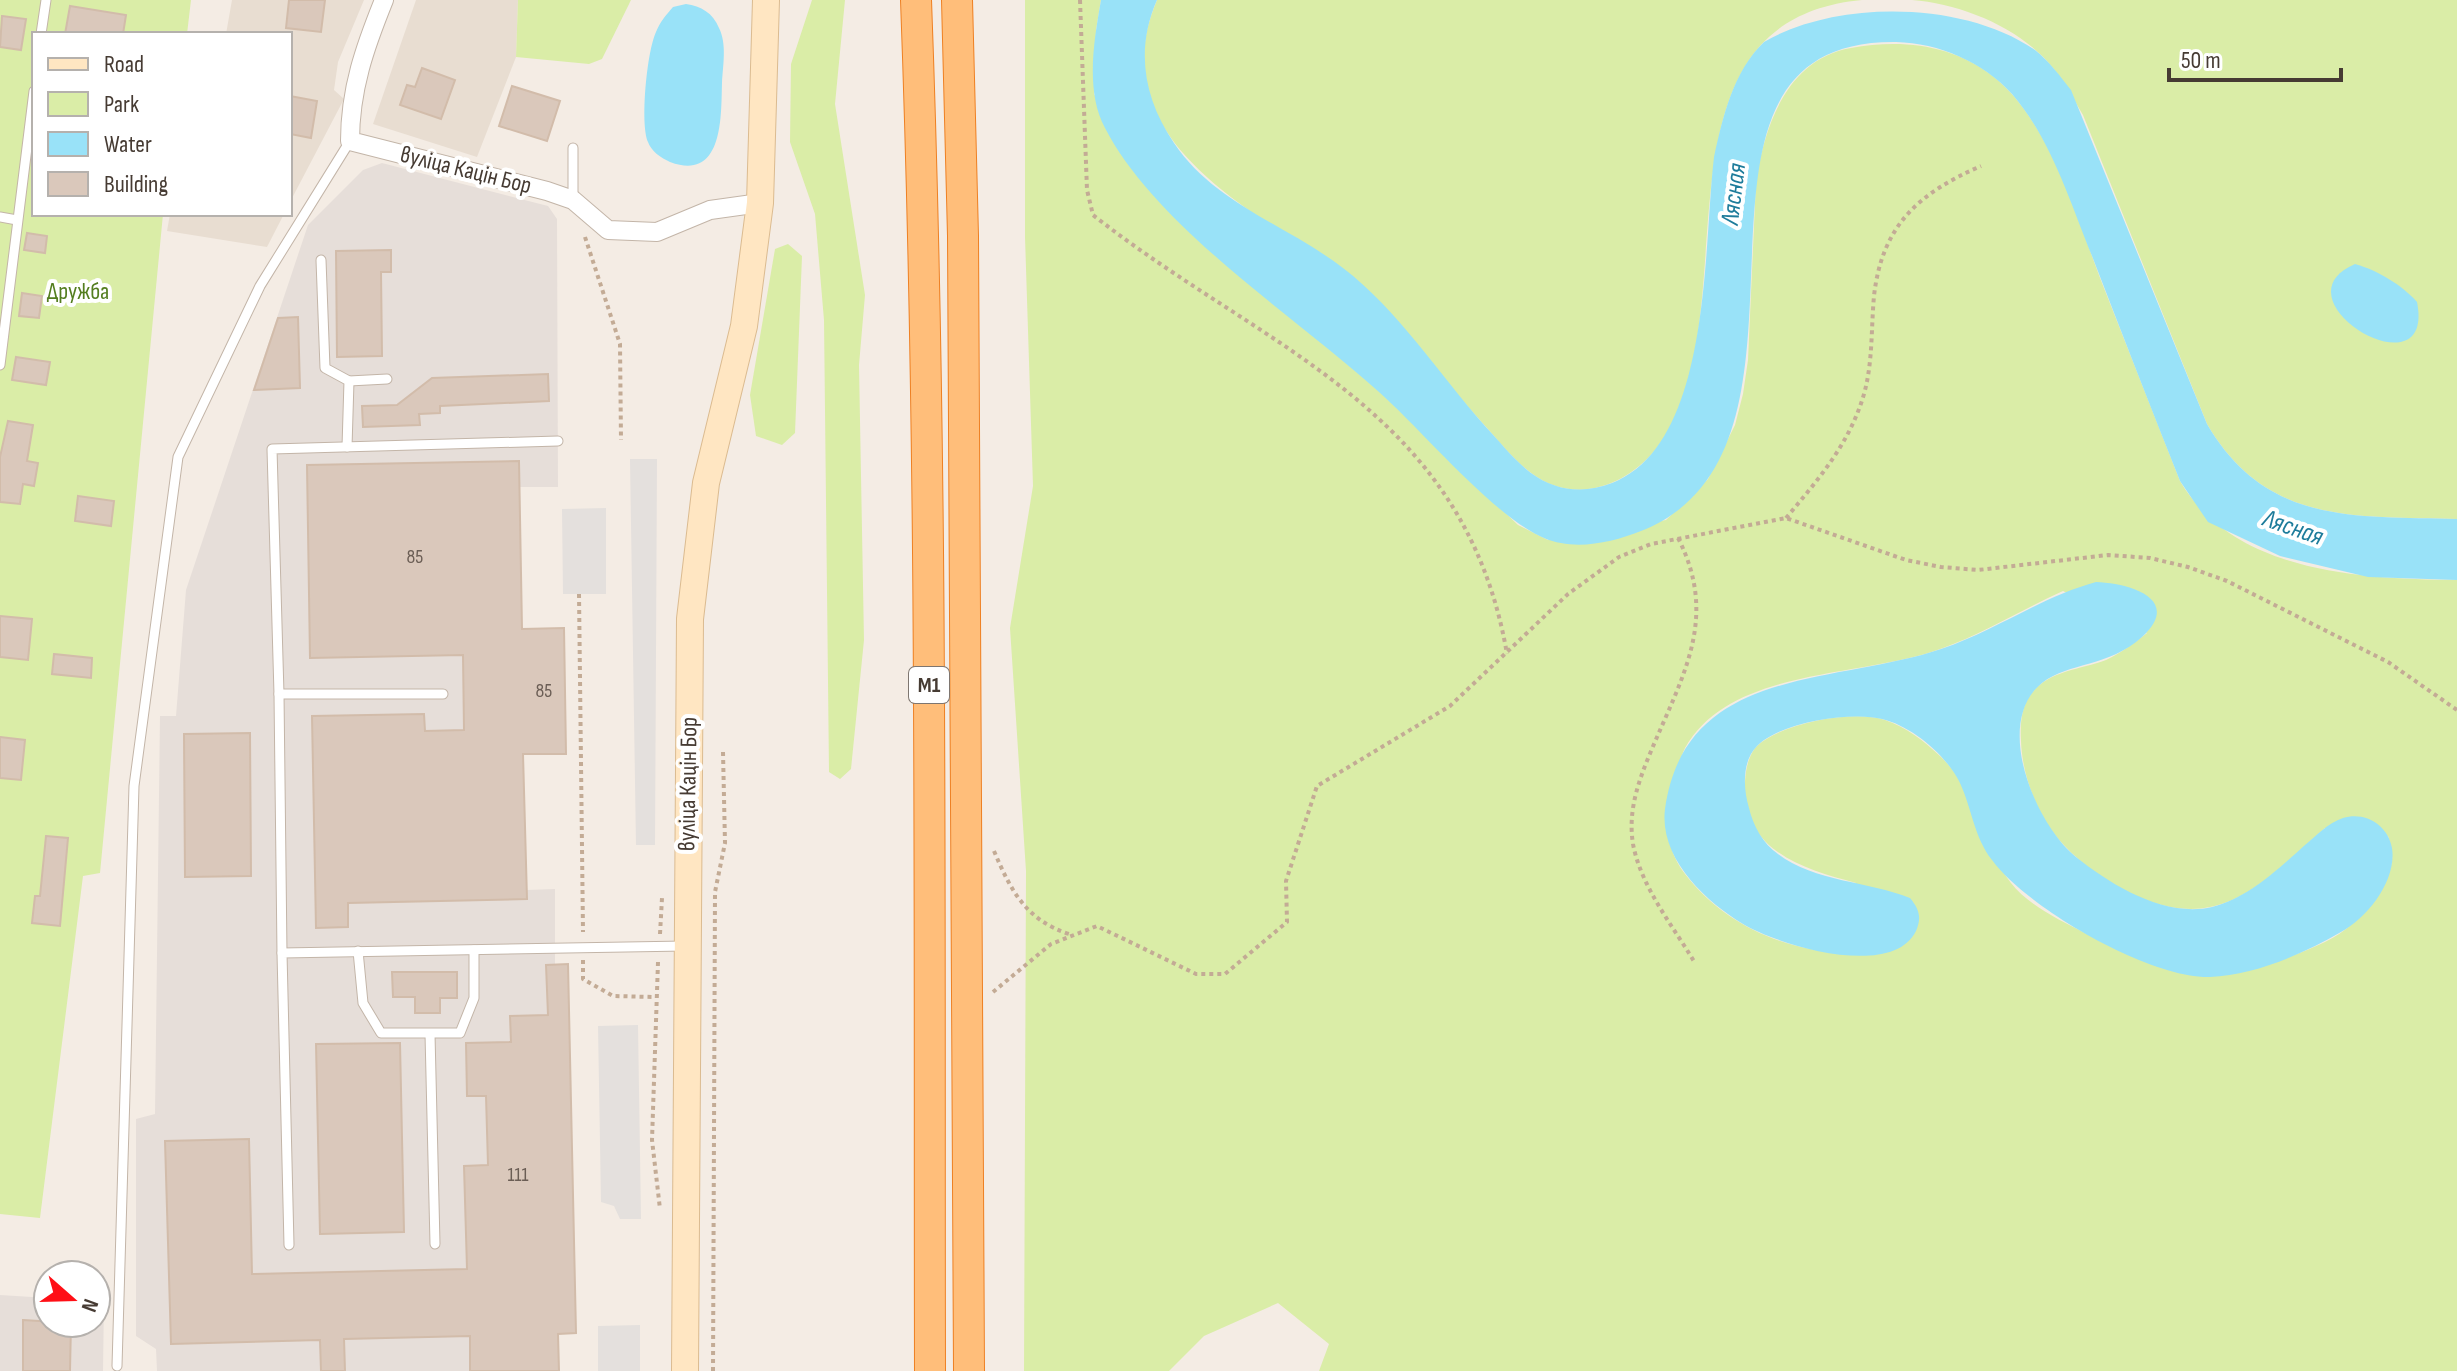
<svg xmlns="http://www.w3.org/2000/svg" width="2457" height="1371" viewBox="0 0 2457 1371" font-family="'Sofia Sans Condensed',sans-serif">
	<rect width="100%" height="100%" fill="#f4ece4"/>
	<g fill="#e8ddd1">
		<path d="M 232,0 L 364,0 L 338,62 L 334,90 L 344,99 L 290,202 L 290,34 L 226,34 Z"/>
		<path d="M 416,0 L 518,0 L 516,57 L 477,157 L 373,124 Z"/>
		<path d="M 170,214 L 284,214 L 267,247 L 167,231 Z"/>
	</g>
	<g fill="#e6ded9">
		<path d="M 382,163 L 548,206 L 557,219 L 558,487 L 519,487 L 523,754 L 527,890 L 555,889 L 555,964 L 568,1015 L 576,1333 L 558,1334 L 559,1371 L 157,1371 L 156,1349 L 136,1336 L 136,1119 L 155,1114 L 160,716 L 176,716 L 186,590 L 308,225 L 363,170 Z"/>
		<path d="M 0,1295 L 48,1298 L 48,1323 L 96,1323 L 96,1300 L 104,1300 L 103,1371 L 0,1371 Z"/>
	</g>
	<g fill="#daeda7" fill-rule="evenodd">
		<path d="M 0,0 L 191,0 L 187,34 L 34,34 L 34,214 L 163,214 L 100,873 L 83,876 L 40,1218 L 0,1214 Z"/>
		<path d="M 518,0 L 631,0 L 602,59 L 589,64 L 516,57 Z"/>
		<path d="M 812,0 L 845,0 L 835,104 L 865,295 L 859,365 L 864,640 L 851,769 L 840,779 L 829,772 L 824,320 L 815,214 L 790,142 L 791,64 Z"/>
		<path d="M 1025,0 L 1101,0 L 1096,30 L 1094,94 L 1135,173 L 1182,223 L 1380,392 L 1518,525 L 1548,540 L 1666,520 L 1708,479 L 1735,425 L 1743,394 L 1748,360 L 1756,181 C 1765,125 1787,59 1851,48 C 1901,39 1952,44 1994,77 C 2050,122 2077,218 2102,283 C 2128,349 2154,415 2180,481 C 2234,573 2361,579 2457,580 L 2457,1371 L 1319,1371 L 1329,1344 L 1278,1303 L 1204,1336 L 1169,1371 L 1024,1371 L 1026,871 L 1010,628 L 1033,486 L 1025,237 ZM 2063,591 L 2147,633 C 2134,643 2121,653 2106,660 C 2080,670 2049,670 2031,694 C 2021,707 2020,725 2021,741 C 2022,772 2034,806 2052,831 C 2084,874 2156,919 2210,907 C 2255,898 2292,856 2325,828 L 2388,836 C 2391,847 2395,859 2389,871 C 2384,884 2357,921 2346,929 C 2328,943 2302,952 2281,960 C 2198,989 2161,970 2085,933 C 2061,921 2028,905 2011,883 C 1981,845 1976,789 1940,756 C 1924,741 1906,727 1885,720 C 1853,709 1783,723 1758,745 C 1751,751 1747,764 1746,772 C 1735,847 1798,868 1856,883 L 1842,953 C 1781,949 1724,924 1685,874 C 1665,848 1664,819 1673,789 C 1677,776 1679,760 1685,748 C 1731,666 1865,678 1943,648 C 1984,633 2023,609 2063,591 Z"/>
		<path d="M 1157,0 L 1862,0 C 1635,21 1756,325 1656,449 C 1631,480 1589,500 1550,484 C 1524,473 1505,448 1486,427 C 1446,383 1410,335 1369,292 C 1354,277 1332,266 1314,254 C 1227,196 1103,126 1157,0 Z"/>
		<path d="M 1912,0 L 2457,0 L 2457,519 C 2354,516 2266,525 2207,424 L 2083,115 C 2074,100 2065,82 2053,68 C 2021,28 1962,4 1912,0 Z"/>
		<path d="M 788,244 L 802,256 L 795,433 L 782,445 L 756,436 L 750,395 L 775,249 Z"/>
	</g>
	<g fill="#e4e0dd">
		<path d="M 630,459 L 657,459 L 655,845 L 636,845 Z"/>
		<path d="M 606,508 L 606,594 L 563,594 L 562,509 Z"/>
		<path d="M 638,1025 L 641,1219 L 620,1219 L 614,1206 L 601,1202 L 598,1026 Z"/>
		<path d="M 640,1325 L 640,1371 L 598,1371 L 598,1326 Z"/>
	</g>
	<g fill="#99e2f8">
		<path d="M 1101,0 L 1157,0 C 1135,50 1144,99 1174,143 C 1215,204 1287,225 1343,268 C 1398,310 1439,374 1485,426 C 1500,442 1514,460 1531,473 C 1555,491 1584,494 1612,483 C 1712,444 1703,248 1714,157 C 1723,116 1733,72 1764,42 C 1835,0 1963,0 2035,50 C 2049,61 2060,76 2071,90 L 2207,424 C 2266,525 2354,516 2457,519 L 2457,580 L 2368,577 L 2280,556 L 2208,522 L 2180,481 C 2150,406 2121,331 2092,256 C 2070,202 2051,139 2012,94 C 1983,62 1939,43 1896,42 C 1638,39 1855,447 1641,531 C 1611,543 1574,551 1544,538 C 1494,517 1423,431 1379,392 C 1296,317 1156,227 1105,128 C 1085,91 1094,40 1101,0 Z"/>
		<path d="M 686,4 C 701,6 713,13 719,28 C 727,44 723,65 722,83 C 721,115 724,182 670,162 C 661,158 651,151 648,142 C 640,123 647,51 656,32 C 660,22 666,15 673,7 Z"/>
		<path d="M 2355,264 C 2377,270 2402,285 2417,302 C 2436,397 2271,300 2355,264 Z"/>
		<path d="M 2096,582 C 2127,583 2184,598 2142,637 C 2109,667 2069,662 2042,683 C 1992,723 2036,825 2076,857 C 2111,885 2165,918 2212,907 C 2248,898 2278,869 2305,845 C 2316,836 2328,823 2343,818 C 2365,811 2388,825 2392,848 C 2397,880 2368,917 2341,932 C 2303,954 2255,975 2210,977 C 2150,979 2027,908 1992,860 C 1974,837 1972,809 1960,783 C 1947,756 1912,726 1882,719 C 1852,711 1780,722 1757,746 C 1742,761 1743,788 1749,808 C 1753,825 1763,844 1778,854 C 1815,882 1868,881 1910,898 C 1919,909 1922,917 1916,931 C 1892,980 1778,945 1743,924 C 1705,901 1659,858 1665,809 C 1685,665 1835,685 1941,649 C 1995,631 2041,597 2096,582 Z"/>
	</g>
	<g fill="#dac8bb" stroke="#d2bcaa" stroke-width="2">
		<path d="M 289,0 L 325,0 L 321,32 L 286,28 Z"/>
		<path d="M 70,6 L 126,15 L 123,34 L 65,34 Z"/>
		<path d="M 2,16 L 26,19 L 21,50 L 0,47 Z"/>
		<path d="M 422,68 L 455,80 L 441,119 L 400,105 L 407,85 L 415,87 Z"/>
		<path d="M 512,86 L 560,101 L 547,141 L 499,126 Z"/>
		<path d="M 290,96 L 317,101 L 311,138 L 290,134 Z"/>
		<path d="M 27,233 L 47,236 L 45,253 L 24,250 Z"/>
		<path d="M 391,250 L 391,272 L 381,272 L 382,356 L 337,357 L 336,251 Z"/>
		<path d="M 22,293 L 42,296 L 39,318 L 19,316 Z"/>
		<path d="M 298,317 L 300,388 L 254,390 L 278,318 Z"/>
		<path d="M 16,357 L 50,362 L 46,385 L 12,380 Z"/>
		<path d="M 548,374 L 549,401 L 440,406 L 440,413 L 419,414 L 420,425 L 363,427 L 362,406 L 397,405 L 432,378 Z"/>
		<path d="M 8,421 L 33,425 L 27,461 L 38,463 L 34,486 L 23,484 L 20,504 L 0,502 L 0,457 Z"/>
		<path d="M 519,461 L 522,629 L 564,628 L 566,754 L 523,754 L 527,899 L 348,903 L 348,927 L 316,928 L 312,716 L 424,714 L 425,731 L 464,730 L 463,655 L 310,658 L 307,465 Z"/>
		<path d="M 78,496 L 114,501 L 111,526 L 75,521 Z"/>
		<path d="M 0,616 L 32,619 L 28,660 L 0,657 Z"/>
		<path d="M 54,654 L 92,658 L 91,678 L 52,674 Z"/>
		<path d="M 250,733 L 251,876 L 185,877 L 184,734 Z"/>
		<path d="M 0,737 L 25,740 L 21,780 L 0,778 Z"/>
		<path d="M 46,836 L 68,838 L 60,926 L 32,923 L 35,896 L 40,896 Z"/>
		<path d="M 568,964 L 576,1333 L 558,1334 L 559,1371 L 470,1371 L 470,1336 L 344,1339 L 345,1371 L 321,1371 L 320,1340 L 171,1344 L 165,1141 L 249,1139 L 252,1274 L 467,1269 L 464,1166 L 488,1165 L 486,1096 L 467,1096 L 466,1043 L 511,1042 L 510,1016 L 548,1015 L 546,965 Z"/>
		<path d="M 392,972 L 457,972 L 457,998 L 440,998 L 440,1013 L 415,1013 L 415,997 L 393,997 Z"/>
		<path d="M 400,1043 L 404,1232 L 320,1234 L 316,1044 Z"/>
		<path d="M 23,1320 L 71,1323 L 70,1371 L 23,1371 Z"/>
	</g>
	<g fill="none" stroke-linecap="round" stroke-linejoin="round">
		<defs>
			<g id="service">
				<path d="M 41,34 L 46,0"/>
				<path d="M 573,200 L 573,148"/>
				<path d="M 0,217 L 17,220"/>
				<path d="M 321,260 L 325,368 L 349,381 L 347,447"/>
				<path d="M 0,365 L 34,91"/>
				<path d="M 349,381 L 387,379"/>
				<path d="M 279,694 L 272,449 L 558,441"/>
				<path d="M 358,951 L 363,1003 L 381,1033 L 460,1033 L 474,998 L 474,950"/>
				<path d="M 282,953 L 279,694 L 443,694"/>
				<path d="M 430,1034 L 435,1244"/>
				<path d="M 289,1245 L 282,953 L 685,946"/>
				<path d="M 117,1366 L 134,786 L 178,457 L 260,286 L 350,141"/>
			</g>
			<path id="minor" d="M 384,0 C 365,47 350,89 350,141 L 547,191 L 573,200 L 608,230 L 657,232 L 710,210 L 760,203"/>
			<path id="secondary" d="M 685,1371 L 690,619 L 706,483 L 744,326 L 760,203 L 766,0"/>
			<g id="trunk">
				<path d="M 916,0 C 933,457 929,914 930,1371"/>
				<path d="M 957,0 L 963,236 L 969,1371"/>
			</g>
		</defs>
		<use href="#service" stroke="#c3b5a8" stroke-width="11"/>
		<use href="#minor" stroke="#c3b5a8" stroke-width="20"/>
		<use href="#secondary" stroke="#dbbb90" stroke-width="28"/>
		<use href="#trunk" stroke="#ee8023" stroke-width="32"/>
		<g stroke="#c3ab95" stroke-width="4" stroke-dasharray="4 4" stroke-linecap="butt">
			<path d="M 1080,0 L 1087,190 L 1093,215 C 1267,352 1464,407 1507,654"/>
			<path d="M 585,237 L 620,344 L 621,440"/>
			<path d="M 1786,518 C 1818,480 1850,443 1864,394 C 1873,362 1871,328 1874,296 C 1882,225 1919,193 1981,166"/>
			<path d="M 1678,538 C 1720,620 1681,678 1649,756 C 1637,785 1628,813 1633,844 C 1641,887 1673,926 1695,963"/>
			<path d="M 579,594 L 583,932"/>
			<path d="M 994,851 C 1011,891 1026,920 1069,934"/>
			<path d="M 660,934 L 662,898"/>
			<path d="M 583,960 L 583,979 L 613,996 L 654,997"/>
			<path d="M 658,962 L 652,1140 L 660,1209"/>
			<path d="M 993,992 L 1051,944 L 1097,926 L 1196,974 L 1225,974 L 1287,922 L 1286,881 L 1317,786 L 1450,706 L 1568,594 L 1619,557 L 1651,544 L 1786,518 L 1906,560 L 1941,567 L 1978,570 L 2108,555 L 2150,558 L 2188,567 L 2227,581 L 2388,662 L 2457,710"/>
			<path d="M 713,1371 L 715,892 L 725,843 L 723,752"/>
		</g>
		<use href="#service" stroke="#fff" stroke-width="9"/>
		<use href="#minor" stroke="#fff" stroke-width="18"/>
		<use href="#secondary" stroke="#ffe6c2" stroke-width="26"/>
		<use href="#trunk" stroke="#ffbe7a" stroke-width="30"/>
	</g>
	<g text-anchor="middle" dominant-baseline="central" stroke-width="8" stroke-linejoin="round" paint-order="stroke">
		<g font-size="20" fill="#6b5e55">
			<text x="415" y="557">85</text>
			<text x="544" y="691">85</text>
			<text x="518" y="1175">111</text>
		</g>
		<rect fill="#fff" stroke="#7e7670" stroke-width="2" x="909" y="667" width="40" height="36" rx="6"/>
		<g font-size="22" font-weight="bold" fill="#463b33">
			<text x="929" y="685">М1</text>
		</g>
		<g font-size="24" fill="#463b33" stroke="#fff">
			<text transform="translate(466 170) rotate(14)">вуліца Кацін Бор</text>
			<text transform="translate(688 784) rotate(-89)">вуліца Кацін Бор</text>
		</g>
		<g font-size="24" fill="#547e20" stroke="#fff">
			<text x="78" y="291">Дружба</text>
		</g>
		<g font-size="26" font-style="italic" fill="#1e7c9b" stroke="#fff">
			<text transform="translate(1734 194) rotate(-83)">Лясная</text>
			<text transform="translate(2293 528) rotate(19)">Лясная</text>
		</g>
	</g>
	<rect x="32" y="32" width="260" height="184" fill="#ffffff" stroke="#b5b1ad" stroke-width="2"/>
	<rect x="48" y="58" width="40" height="12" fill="#ffe6c2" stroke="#b5b1ad" stroke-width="2"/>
	<text x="104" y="72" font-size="24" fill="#463b33">Road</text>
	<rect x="48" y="92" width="40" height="24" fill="#daeda7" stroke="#b5b1ad" stroke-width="2"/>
	<text x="104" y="112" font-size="24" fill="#463b33">Park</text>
	<rect x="48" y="132" width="40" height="24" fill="#99e2f8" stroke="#b5b1ad" stroke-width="2"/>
	<text x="104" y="152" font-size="24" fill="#463b33">Water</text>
	<rect x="48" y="172" width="40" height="24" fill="#dac8bb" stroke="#b5b1ad" stroke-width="2"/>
	<text x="104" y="192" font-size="24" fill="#463b33">Building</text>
	<g transform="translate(72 1299) rotate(110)"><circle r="38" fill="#ffffff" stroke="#b5b1ad" stroke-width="2"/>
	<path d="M0-6L14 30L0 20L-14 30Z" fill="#ff0f16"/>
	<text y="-12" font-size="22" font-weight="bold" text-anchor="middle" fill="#463b33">N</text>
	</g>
	<path d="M2169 68v12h172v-12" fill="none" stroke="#463b33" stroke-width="4"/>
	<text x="2181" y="68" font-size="24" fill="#463b33" stroke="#ffffff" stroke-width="6" paint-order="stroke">50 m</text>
</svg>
